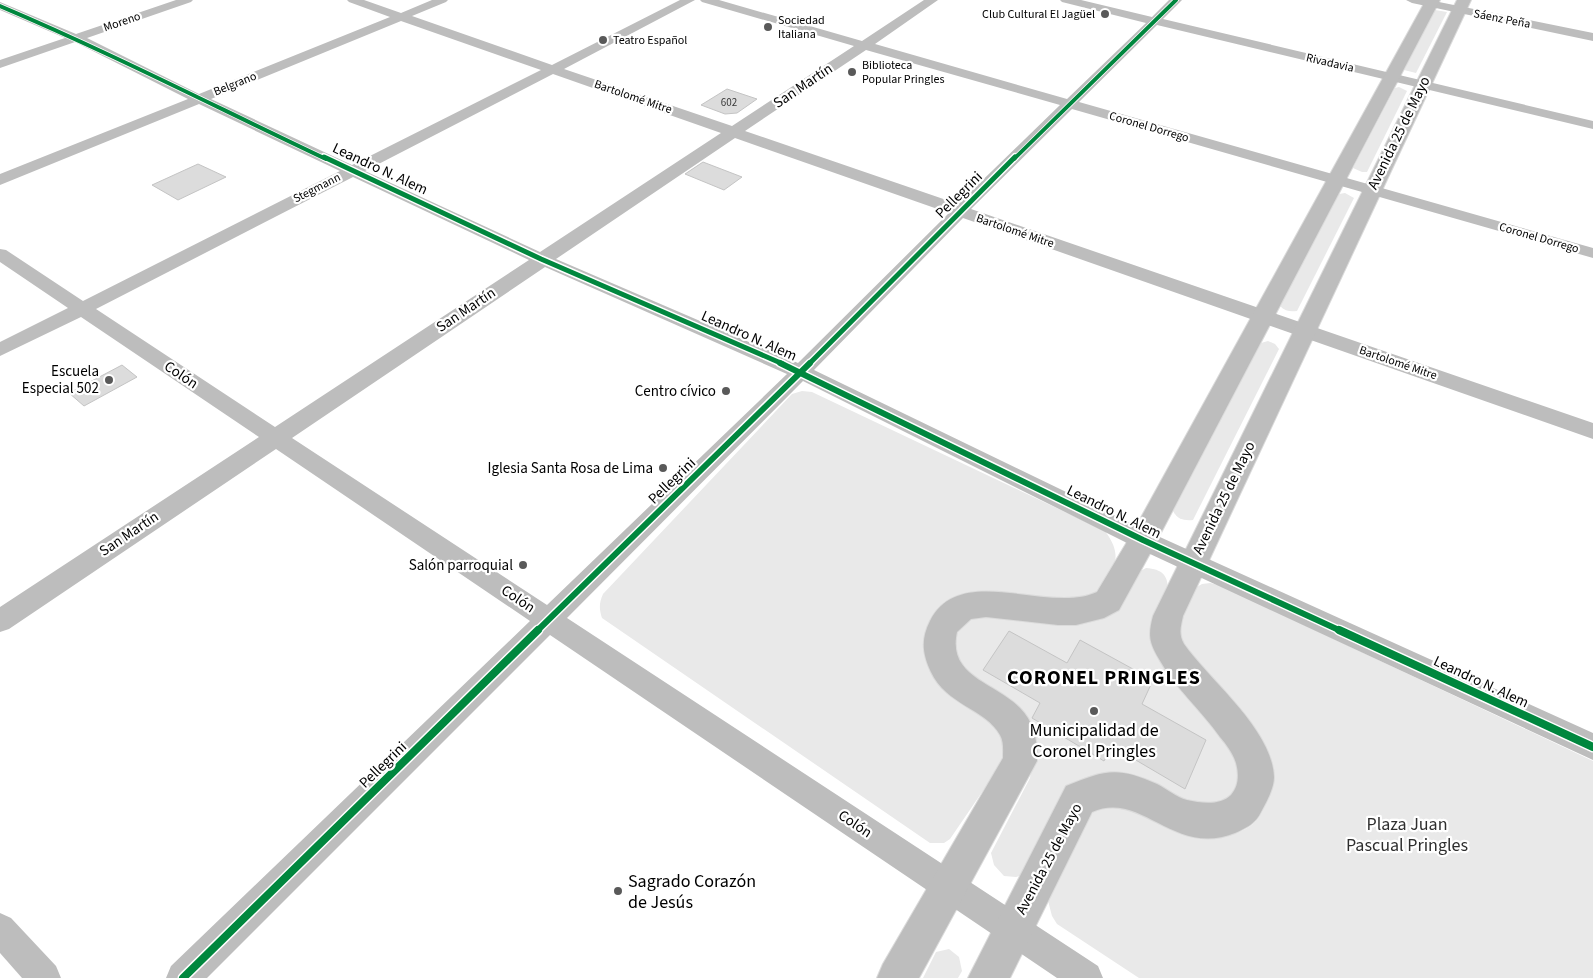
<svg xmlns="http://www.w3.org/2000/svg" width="1593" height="978" viewBox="0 0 1593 978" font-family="'Source Sans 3',sans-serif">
	<rect width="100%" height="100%" fill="#fff"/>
	<g fill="#e9e9e9">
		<path d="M 1435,10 L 1447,12 L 1416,73 L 1404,70 Z"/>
		<path d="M 1399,87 L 1407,91 L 1367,172 L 1362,172 L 1353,168 L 1395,88 Z"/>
		<path d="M 1345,193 L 1354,198 L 1297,311 C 1290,312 1285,311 1280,306 L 1339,194 Z"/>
		<path d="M 1268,341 L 1275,344 L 1279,349 L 1193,520 C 1184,521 1177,519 1173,511 L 1261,343 Z"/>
		<path d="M 802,391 L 812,392 L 1105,531 C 1125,558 1113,569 1099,594 L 934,619 L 998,725 L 1008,754 L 950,839 L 944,843 L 930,843 L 602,618 C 599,609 599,603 603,594 L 792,394 Z"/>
		<path d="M 1146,568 C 1184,570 1162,608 1154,629 L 1219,724 L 1244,777 L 1229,801 L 1196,810 L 1125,779 L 1023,875 L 1016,877 L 1004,876 L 994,865 L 991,853 L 1030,778 L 1032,764 L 962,675 L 950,633 L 975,615 L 1052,620 Z"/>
		<path d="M 1210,583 L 1219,585 L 1593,761 L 1593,978 L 1139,978 L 1057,924 L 1052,916 L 1047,897 L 1087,820 L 1094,811 L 1109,803 L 1218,836 C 1250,832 1261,824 1269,792 L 1173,638 L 1195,588 L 1202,584 Z"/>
		<path d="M 949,949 L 959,957 L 962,971 L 958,978 L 923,978 L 936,952 Z"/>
	</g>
	<g fill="#dcdcdc" stroke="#c4c4c4">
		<path d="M 727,89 L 757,99 L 737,113 L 725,114 L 701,105 Z"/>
		<path d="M 703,162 L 742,177 L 724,190 L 685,174 Z"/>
		<path d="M 198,164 L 226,177 L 178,200 L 152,185 Z"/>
		<path d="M 122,365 L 137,377 L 84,406 L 69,393 Z"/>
		<path d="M 1009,631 L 1067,663 L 1080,640 L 1153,680 L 1142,704 L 1206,740 L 1185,789 L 1112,746 L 1104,761 L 1032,718 L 1040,703 L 983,670 Z"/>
	</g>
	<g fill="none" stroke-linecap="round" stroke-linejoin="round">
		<defs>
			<g id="major">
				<path d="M 1426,0 L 1440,0 L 1153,548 L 1119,610 L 1104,618 L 1076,625 L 1058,625 L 986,617 L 971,619 L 957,632 C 947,677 995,682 1020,708 C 1034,722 1038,742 1037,761 L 919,978 L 877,978 L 883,964 L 1003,758 C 1003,750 1004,742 1000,735 C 986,709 946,705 931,672 C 922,653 921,639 930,621 C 960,561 1049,615 1097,592 L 1133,532 Z"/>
				<path d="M 1457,0 L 1471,0 L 1183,616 C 1181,626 1178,634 1184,644 C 1210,681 1272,729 1274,777 C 1274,789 1266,802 1261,812 C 1255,824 1246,828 1235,833 C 1174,858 1142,790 1092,812 L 1010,978 L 968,978 L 1066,786 C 1105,770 1117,766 1157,784 C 1167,789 1176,797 1187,800 C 1201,803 1220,806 1231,795 C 1239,786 1239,774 1236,763 C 1233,753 1226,744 1220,737 C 1201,710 1175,688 1159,659 C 1149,642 1148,635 1153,616 Z"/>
			</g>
		</defs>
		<use href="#major" stroke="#dbdbdb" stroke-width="2"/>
		<g fill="#bdbdbd" fill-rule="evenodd">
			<path d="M 176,0 L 193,0 L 191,2 L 87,38 L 199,94 L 390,17 L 349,2 L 347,0 L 364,0 L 401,13 L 432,0 L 448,0 L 446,2 L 412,16 L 552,65 L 680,0 L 695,0 L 564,69 L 732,126 L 854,46 L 702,2 L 700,0 L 719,0 L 862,41 L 924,0 L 938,0 L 875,44 L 1067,99 L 1146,23 L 1062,2 L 1060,0 L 1081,0 L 1152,17 L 1169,0 L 1182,0 L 1163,19 L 1593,121 L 1593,129 L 1157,25 L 1079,102 L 1593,248 L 1593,258 L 1072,109 L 971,209 L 1593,423 L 1593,439 L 963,218 L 814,370 L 1151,533 L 1593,733 L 1593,760 L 1135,547 L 803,381 L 567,618 L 1098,966 L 1103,978 L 1057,978 L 550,635 L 207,978 L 166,978 L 171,966 L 530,621 L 276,449 L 9,629 L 0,632 L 0,607 L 259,437 L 81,317 L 0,356 L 0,342 L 68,308 L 0,262 L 0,249 L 6,250 L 83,301 L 340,171 L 199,104 L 0,185 L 0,174 L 188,99 L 75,42 L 0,68 L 0,60 L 65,38 L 0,10 L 0,2 L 76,34 ZM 401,21 L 541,70 L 352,165 L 211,99 ZM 866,50 L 1060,105 L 958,204 L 745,131 ZM 553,74 L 721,133 L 540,252 L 365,171 ZM 735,138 L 949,213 L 798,363 L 556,259 ZM 353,177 L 529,260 L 275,427 L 96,309 ZM 545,267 L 787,374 L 547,605 L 292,438 Z"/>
			<path d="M 1406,0 L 1429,0 L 1593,33 L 1593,41 L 1412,3 Z"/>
			<path d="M 0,913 L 11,918 L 56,966 L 61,978 L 22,978 L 0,953 Z"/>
		</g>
		<use href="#major" fill="#bdbdbd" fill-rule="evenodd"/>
		<defs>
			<g id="cycleway-far3">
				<path d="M 0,6 C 111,53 218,108 326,159"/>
				<path d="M 1014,159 L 1176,0"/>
			</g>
			<g id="cycleway-far2">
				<path d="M 324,157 L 541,259 L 783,364"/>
				<path d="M 809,364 L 1015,157"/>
			</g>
			<g id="cycleway-far1">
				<path d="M 780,363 L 1143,540 L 1341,631"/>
				<path d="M 537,631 L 810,363"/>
			</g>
			<g id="cycleway">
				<path d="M 1339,630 L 1593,747"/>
				<path d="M 183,978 L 538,630"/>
			</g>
		</defs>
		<use href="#cycleway-far3" stroke="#fff" stroke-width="5.5"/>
		<use href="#cycleway-far2" stroke="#fff" stroke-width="8"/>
		<use href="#cycleway-far1" stroke="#fff" stroke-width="9"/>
		<use href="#cycleway" stroke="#fff" stroke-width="11"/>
		<use href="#cycleway-far3" stroke="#00873e" stroke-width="4"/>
		<use href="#cycleway-far2" stroke="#00873e" stroke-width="5"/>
		<use href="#cycleway-far1" stroke="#00873e" stroke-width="6"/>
		<use href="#cycleway" stroke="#00873e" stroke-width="8"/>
	</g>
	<g fill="#595959" stroke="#fff" stroke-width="2">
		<circle cx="1105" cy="14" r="5"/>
		<circle cx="768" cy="27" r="5"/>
		<circle cx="603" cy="40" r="5"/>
		<circle cx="852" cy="72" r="5"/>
		<circle cx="109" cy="380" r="5"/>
		<circle cx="726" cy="391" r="5"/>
		<circle cx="663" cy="468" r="5"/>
		<circle cx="523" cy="565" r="5"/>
		<circle cx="1094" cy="711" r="5"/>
		<circle cx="618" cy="891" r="5"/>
	</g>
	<g text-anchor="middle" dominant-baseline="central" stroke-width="4.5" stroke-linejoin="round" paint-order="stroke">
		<g font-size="11" fill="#373737">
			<text x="729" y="102">602</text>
		</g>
		<g font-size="12" fill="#000" stroke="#fff" text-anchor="start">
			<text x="1095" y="14" text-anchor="end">Club Cultural El Jagüel</text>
			<text x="778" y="20">Sociedad<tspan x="778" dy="14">Italiana</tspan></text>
			<text x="613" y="40">Teatro Español</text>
			<text x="862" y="65">Biblioteca<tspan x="862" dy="14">Popular Pringles</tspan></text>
		</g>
		<g font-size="12" fill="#000" stroke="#fff">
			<text transform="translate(1502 19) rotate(11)">Sáenz Peña</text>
			<text transform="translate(122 22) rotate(-19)">Moreno</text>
			<text transform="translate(1330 63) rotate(13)">Rivadavia</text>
			<text transform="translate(235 84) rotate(-22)">Belgrano</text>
			<text transform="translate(633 97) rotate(19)">Bartolomé Mitre</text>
			<text transform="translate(1149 127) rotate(16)">Coronel Dorrego</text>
			<text transform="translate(317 188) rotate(-27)">Stegmann</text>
			<text transform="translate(1015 231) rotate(19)">Bartolomé Mitre</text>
			<text transform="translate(1539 238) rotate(16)">Coronel Dorrego</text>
			<text transform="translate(1398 363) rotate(19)">Bartolomé Mitre</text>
		</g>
		<g font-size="15" fill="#000" stroke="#fff">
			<text transform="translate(803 86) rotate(-34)">San Martín</text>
			<text transform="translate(1399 133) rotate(-64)">Avenida 25 de Mayo</text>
			<text transform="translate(380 169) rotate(25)">Leandro N. Alem</text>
			<text transform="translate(959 195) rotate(-45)">Pellegrini</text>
			<text transform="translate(466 310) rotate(-34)">San Martín</text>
			<text transform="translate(749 336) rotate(24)">Leandro N. Alem</text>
			<text transform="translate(181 375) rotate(34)">Colón</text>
			<text transform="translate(672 481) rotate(-44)">Pellegrini</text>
			<text transform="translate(1224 498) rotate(-64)">Avenida 25 de Mayo</text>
			<text transform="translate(1114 512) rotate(26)">Leandro N. Alem</text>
			<text transform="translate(129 534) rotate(-34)">San Martín</text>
			<text transform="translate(518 599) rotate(34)">Colón</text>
			<text transform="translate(1481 682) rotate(25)">Leandro N. Alem</text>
			<text transform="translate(383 765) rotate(-44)">Pellegrini</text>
			<text transform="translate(855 824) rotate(34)">Colón</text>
			<text transform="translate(1049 859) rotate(-62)">Avenida 25 de Mayo</text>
		</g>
		<g font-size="15" fill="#000" stroke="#fff" text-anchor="end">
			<text x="99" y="371">Escuela<tspan x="99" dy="17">Especial 502</tspan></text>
			<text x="716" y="391">Centro cívico</text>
			<text x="653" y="468">Iglesia Santa Rosa de Lima</text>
			<text x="513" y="565">Salón parroquial</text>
		</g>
		<g font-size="18" fill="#000" stroke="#fff">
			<text x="1094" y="730">Municipalidad de<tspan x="1094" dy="21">Coronel Pringles</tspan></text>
			<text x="628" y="881" text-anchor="start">Sagrado Corazón<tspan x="628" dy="21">de Jesús</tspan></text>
		</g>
		<g font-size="18" fill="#2e2e2e" stroke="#fff">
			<text x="1407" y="824">Plaza Juan<tspan x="1407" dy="21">Pascual Pringles</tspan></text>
		</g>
		<g font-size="20" font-weight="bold" letter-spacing="1" fill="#000" stroke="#fff">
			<text x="1104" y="678">CORONEL PRINGLES</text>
		</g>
	</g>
</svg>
